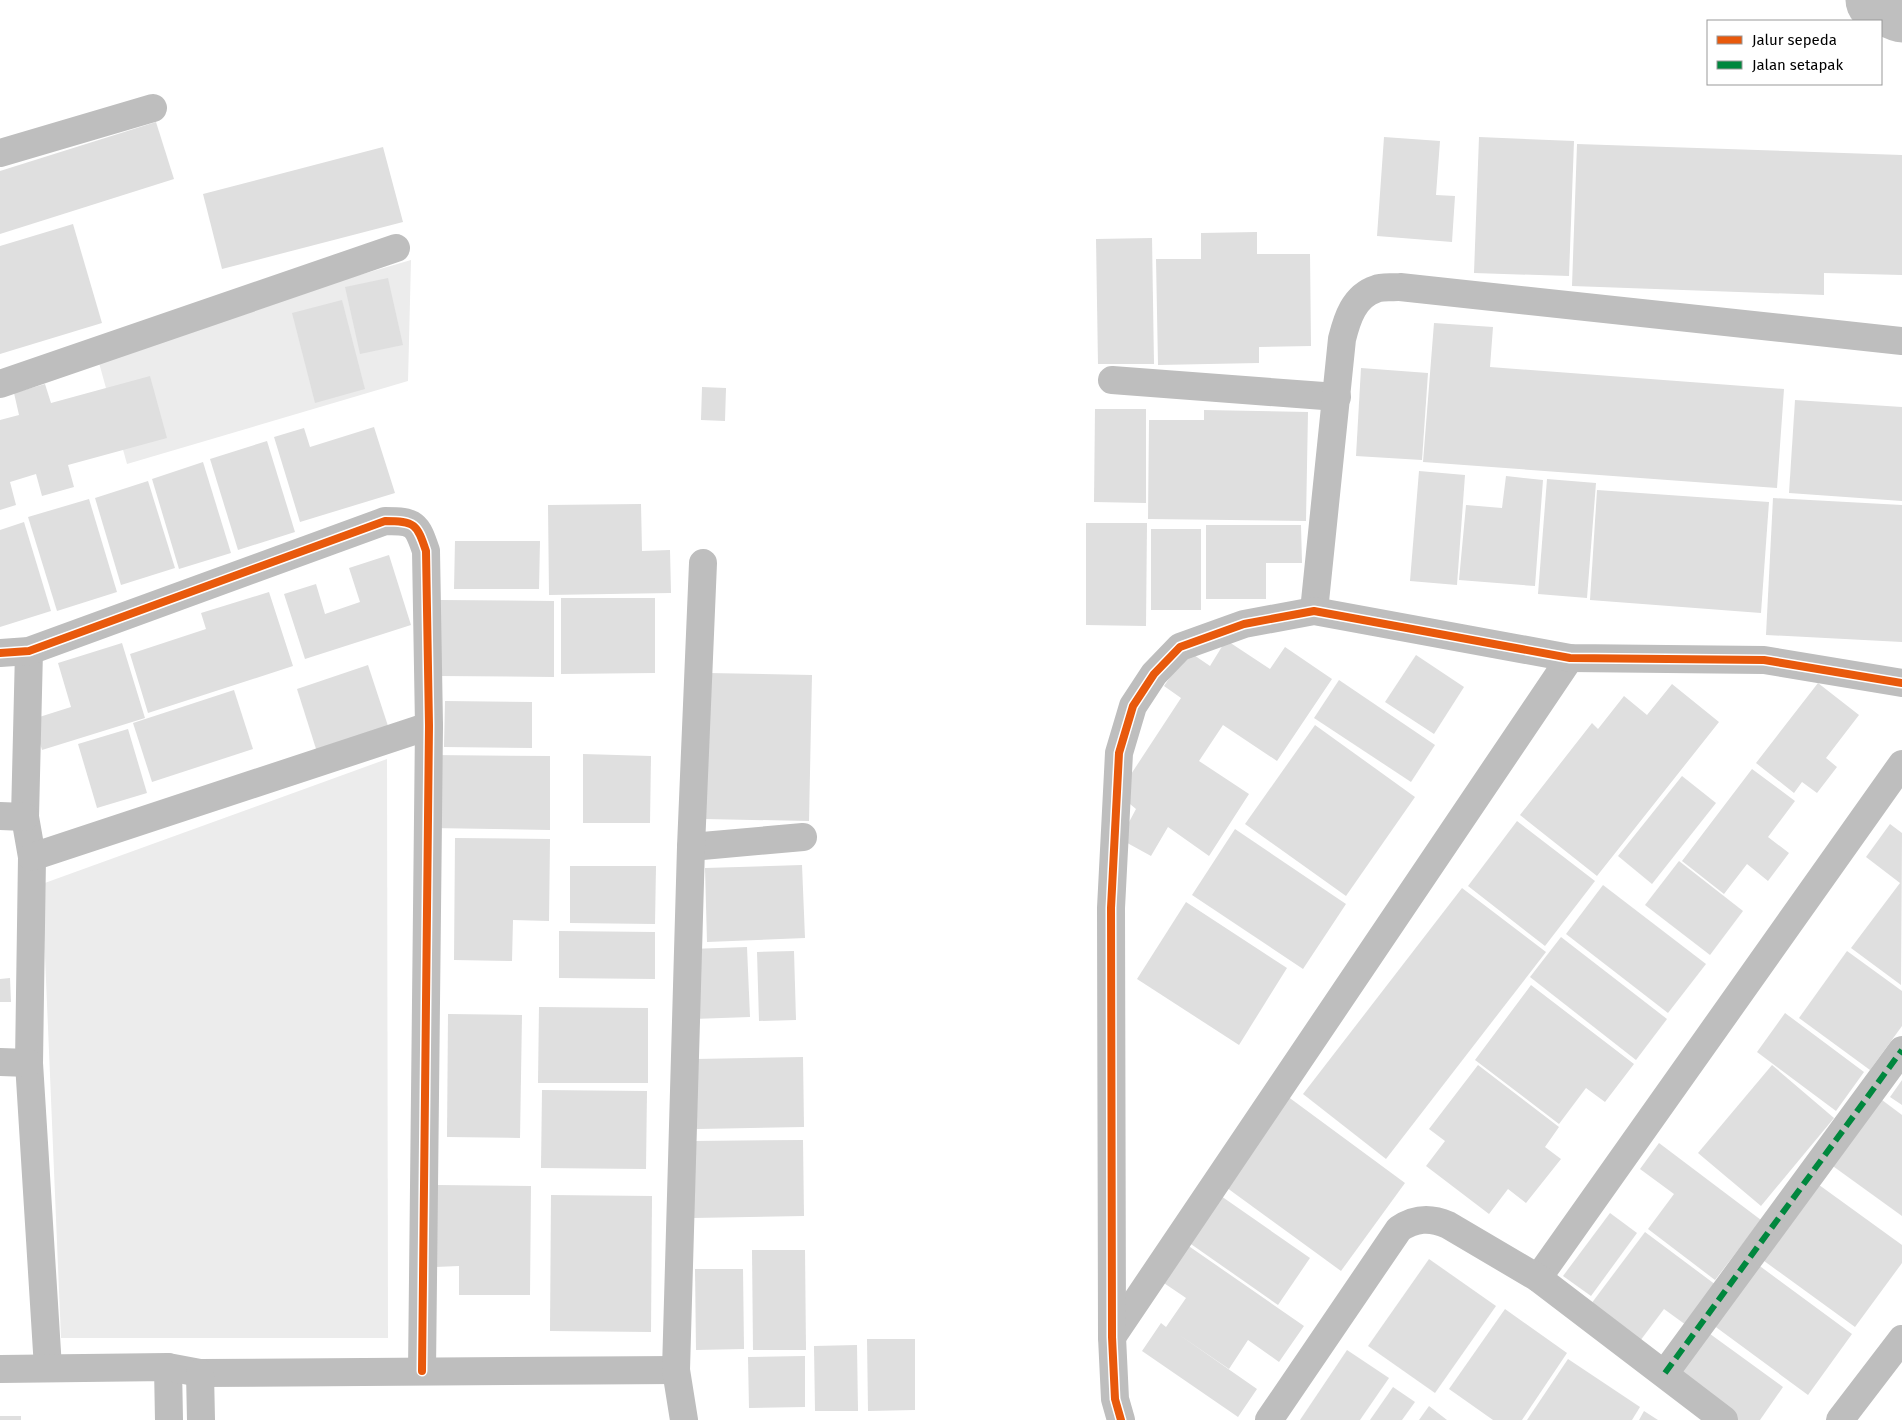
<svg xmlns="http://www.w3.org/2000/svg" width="1902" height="1420" viewBox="0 0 1902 1420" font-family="'Fira Sans',sans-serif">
	<rect width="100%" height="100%" fill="#fff"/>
	<g fill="#ececec">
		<path d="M 411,260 L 408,381 L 127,464 L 96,352 Z"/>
		<path d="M 387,759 L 388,1338 L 61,1338 L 42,884 Z"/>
	</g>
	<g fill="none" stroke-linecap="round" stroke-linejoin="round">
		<path stroke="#bfbfbf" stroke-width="65" d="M 1878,0 L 1902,10"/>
	</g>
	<g fill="#dfdfdf">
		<path d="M 156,122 L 174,179 L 0,234 L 0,171 Z"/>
		<path d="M 1384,137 L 1440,141 L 1436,195 L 1455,196 L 1452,242 L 1377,236 Z"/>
		<path d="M 1479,137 L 1574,141 L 1569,276 L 1474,273 Z"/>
		<path d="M 1577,144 L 1902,155 L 1902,275 L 1824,273 L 1824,295 L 1572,286 Z"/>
		<path d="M 383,147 L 403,222 L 222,269 L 203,194 Z"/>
		<path d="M 73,224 L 102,323 L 0,354 L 0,246 Z"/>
		<path d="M 1257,232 L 1257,254 L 1310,254 L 1311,346 L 1259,347 L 1259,363 L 1158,365 L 1156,259 L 1201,259 L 1201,233 Z"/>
		<path d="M 1152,238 L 1154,364 L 1098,364 L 1096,239 Z"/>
		<path d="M 388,278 L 403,345 L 360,354 L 345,287 Z"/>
		<path d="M 342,300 L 365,389 L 315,403 L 292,313 Z"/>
		<path d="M 1434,323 L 1493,327 L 1490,367 L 1784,389 L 1777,488 L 1423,462 Z"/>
		<path d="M 1361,368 L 1428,373 L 1422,460 L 1356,456 Z"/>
		<path d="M 150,376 L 167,438 L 68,465 L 74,487 L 42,496 L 36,474 L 10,482 L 16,505 L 0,510 L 0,420 L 19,415 L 14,393 L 45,384 L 51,403 Z"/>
		<path d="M 702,387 L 726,388 L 725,421 L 701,420 Z"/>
		<path d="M 1795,400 L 1902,407 L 1902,501 L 1789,493 Z"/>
		<path d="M 1095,409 L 1146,409 L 1146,503 L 1094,502 Z"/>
		<path d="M 1204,410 L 1308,412 L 1306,521 L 1148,519 L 1149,420 L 1204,420 Z"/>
		<path d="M 374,427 L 395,493 L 300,522 L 274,437 L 304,428 L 310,447 Z"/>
		<path d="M 267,441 L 295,532 L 238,550 L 210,459 Z"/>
		<path d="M 203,462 L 231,553 L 179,569 L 152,479 Z"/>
		<path d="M 1419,471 L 1465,475 L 1457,585 L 1410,581 Z"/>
		<path d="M 1506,476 L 1543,480 L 1535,586 L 1459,580 L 1466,505 L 1502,508 Z"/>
		<path d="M 1547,479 L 1596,483 L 1587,598 L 1538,594 Z"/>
		<path d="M 148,481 L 175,568 L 121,585 L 95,498 Z"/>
		<path d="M 1597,490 L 1769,502 L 1761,613 L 1590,600 Z"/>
		<path d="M 1773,498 L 1902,505 L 1902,642 L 1766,635 Z"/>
		<path d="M 89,499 L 117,592 L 57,611 L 28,517 Z"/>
		<path d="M 641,504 L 642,551 L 670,550 L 671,593 L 549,595 L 548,505 Z"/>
		<path d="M 24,522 L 51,611 L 0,627 L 0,530 Z"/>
		<path d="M 1086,523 L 1147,523 L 1146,626 L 1086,625 Z"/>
		<path d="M 1206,525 L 1301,525 L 1302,563 L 1266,563 L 1266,599 L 1206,599 Z"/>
		<rect x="1151" y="529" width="50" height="81"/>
		<path d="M 455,541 L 540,541 L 539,589 L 454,589 Z"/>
		<path d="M 389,555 L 411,625 L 305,659 L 284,594 L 316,584 L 325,614 L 360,602 L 349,568 Z"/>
		<path d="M 269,592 L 293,666 L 148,713 L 130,654 L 206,629 L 201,613 Z"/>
		<path d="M 561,598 L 655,598 L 655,673 L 561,674 Z"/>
		<path d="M 439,600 L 554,601 L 554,677 L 438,676 Z"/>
		<path d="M 1226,640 L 1270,669 L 1285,647 L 1332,679 L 1277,761 L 1223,725 L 1199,761 L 1249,794 L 1209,856 L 1168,827 L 1151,856 L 1120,839 L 1136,809 L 1118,794 L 1181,698 L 1164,686 L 1188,651 L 1210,666 Z"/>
		<path d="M 122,643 L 145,718 L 42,750 L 33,719 L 71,707 L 58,663 Z"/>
		<path d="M 1416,655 L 1464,687 L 1434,734 L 1385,702 Z"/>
		<path d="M 368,665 L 389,729 L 317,752 L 297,689 Z"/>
		<path d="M 708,673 L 812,675 L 809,821 L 705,819 Z"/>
		<path d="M 1339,680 L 1435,745 L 1411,782 L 1314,718 Z"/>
		<path d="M 1818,683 L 1859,715 L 1826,758 L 1837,767 L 1817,793 L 1802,782 L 1794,793 L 1756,763 Z"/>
		<path d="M 1672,684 L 1719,722 L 1597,876 L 1520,815 L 1592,723 L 1598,729 L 1624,696 L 1647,715 Z"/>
		<path d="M 234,690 L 253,749 L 152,782 L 133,723 Z"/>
		<path d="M 445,701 L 532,702 L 532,748 L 444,747 Z"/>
		<path d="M 1315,725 L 1415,797 L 1346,896 L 1245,824 Z"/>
		<path d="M 128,729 L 147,793 L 97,808 L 78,744 Z"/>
		<path d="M 583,754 L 651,756 L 650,823 L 583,823 Z"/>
		<path d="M 431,755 L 550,756 L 550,830 L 431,828 Z"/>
		<path d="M 1752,769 L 1795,801 L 1768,837 L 1789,853 L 1768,881 L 1747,864 L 1724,894 L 1682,861 Z"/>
		<path d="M 1682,776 L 1716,803 L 1652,884 L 1618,856 Z"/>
		<path d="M 1517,821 L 1595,881 L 1545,946 L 1468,886 Z"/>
		<path d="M 1890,824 L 1902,833 L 1901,985 L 1851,948 L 1900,883 L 1866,857 Z"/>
		<path d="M 1235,829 L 1346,904 L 1303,969 L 1192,895 Z"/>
		<path d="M 455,838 L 550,839 L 549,921 L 513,920 L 512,961 L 454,960 Z"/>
		<path d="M 1679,861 L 1743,911 L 1710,955 L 1645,905 Z"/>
		<path d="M 802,865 L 805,938 L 707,942 L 705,868 Z"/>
		<path d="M 570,866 L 656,866 L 655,924 L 570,923 Z"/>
		<path d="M 1603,885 L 1706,964 L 1668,1013 L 1566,934 Z"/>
		<path d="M 1462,888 L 1546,952 L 1386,1159 L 1303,1094 Z"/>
		<path d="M 1186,902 L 1287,968 L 1239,1045 L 1137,979 Z"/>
		<path d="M 559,931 L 655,932 L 655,979 L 559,978 Z"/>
		<path d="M 1561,937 L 1667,1019 L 1636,1060 L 1530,977 Z"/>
		<path d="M 747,947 L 750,1017 L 693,1019 L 690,949 Z"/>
		<path d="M 794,951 L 796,1020 L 759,1021 L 757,952 Z"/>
		<path d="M 1847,951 L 1902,991 L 1902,1026 L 1870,1070 L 1799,1018 Z"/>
		<path d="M 10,978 L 11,1002 L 0,1002 L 0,979 Z"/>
		<path d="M 1531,985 L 1634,1064 L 1605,1102 L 1586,1088 L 1559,1124 L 1475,1060 Z"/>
		<path d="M 539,1007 L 648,1008 L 648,1083 L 538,1083 Z"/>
		<path d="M 1785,1013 L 1864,1072 L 1836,1111 L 1757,1052 Z"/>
		<path d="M 448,1014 L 522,1015 L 520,1138 L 447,1137 Z"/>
		<path d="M 803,1057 L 804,1127 L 697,1129 L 695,1059 Z"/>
		<path d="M 1478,1065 L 1559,1127 L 1545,1147 L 1561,1159 L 1526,1203 L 1508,1189 L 1489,1214 L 1426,1166 L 1445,1141 L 1429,1129 Z"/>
		<path d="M 1772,1065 L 1834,1118 L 1761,1206 L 1698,1153 Z"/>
		<path d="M 1902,1080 L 1902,1105 L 1890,1097 Z"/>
		<path d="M 542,1090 L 647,1091 L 646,1169 L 541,1168 Z"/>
		<path d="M 1287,1096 L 1405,1183 L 1341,1271 L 1223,1185 Z"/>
		<path d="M 1878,1097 L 1902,1115 L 1902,1216 L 1830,1164 Z"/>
		<path d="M 803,1140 L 804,1216 L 692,1218 L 692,1141 Z"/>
		<path d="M 1659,1143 L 1761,1220 L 1715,1280 L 1648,1229 L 1674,1194 L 1640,1169 Z"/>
		<path d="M 1815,1182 L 1902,1245 L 1902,1263 L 1855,1327 L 1760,1258 Z"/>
		<path d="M 436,1185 L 531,1186 L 530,1295 L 459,1295 L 459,1266 L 435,1267 Z"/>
		<path d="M 551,1195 L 652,1196 L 651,1332 L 550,1331 Z"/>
		<path d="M 1221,1196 L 1310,1258 L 1278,1305 L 1188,1242 Z"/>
		<path d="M 1610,1213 L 1637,1233 L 1591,1296 L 1563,1276 Z"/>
		<path d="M 1645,1232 L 1716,1285 L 1686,1325 L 1664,1309 L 1640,1341 L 1591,1304 Z"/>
		<path d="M 1180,1240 L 1304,1326 L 1279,1362 L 1248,1340 L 1229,1369 L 1178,1334 L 1257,1389 L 1238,1417 L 1142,1351 L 1161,1323 L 1166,1327 L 1186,1298 L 1155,1277 Z"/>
		<path d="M 752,1250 L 805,1250 L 806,1350 L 753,1350 Z"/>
		<path d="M 1429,1259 L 1496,1306 L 1435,1393 L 1368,1346 Z"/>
		<path d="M 1753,1261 L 1852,1334 L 1808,1395 L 1709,1322 Z"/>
		<path d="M 695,1269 L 743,1269 L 744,1349 L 696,1350 Z"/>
		<path d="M 1505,1309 L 1567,1353 L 1522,1420 L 1493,1420 L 1449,1389 Z"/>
		<path d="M 1706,1331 L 1783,1387 L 1760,1420 L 1734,1420 L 1674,1376 Z"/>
		<path d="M 867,1339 L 915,1339 L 915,1410 L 868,1411 Z"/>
		<path d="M 857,1345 L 858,1411 L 815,1411 L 814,1346 Z"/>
		<path d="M 1347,1350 L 1389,1378 L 1360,1420 L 1300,1420 Z"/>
		<path d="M 805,1356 L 805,1407 L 749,1408 L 748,1357 Z"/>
		<path d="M 1568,1359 L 1640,1407 L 1632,1420 L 1527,1420 Z"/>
		<path d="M 1393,1387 L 1415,1402 L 1402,1420 L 1370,1420 Z"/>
		<path d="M 1429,1406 L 1447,1420 L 1419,1420 Z"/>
		<path d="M 1644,1411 L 1658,1420 L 1639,1420 Z"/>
		<rect x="0" y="1416" width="21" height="4"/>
	</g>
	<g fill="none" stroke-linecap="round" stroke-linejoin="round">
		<g stroke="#bebebe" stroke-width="28">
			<path d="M 0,153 L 153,108"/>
			<path d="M 1112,380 L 1337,397"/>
			<path d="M 0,384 L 396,248"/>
			<path d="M 1314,611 L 1342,339 C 1347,319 1354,296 1376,289 C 1383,286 1393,288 1400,287 L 1902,341"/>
			<path d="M 29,651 L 25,817 L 32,857 L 29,1063 L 48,1368"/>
			<path d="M 0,653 L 29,651 L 385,521 C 415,521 417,524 426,551 L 429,726 L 422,1371"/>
			<path d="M 0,816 L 25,817"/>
			<path d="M 691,847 L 803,837"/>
			<path d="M 32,857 L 429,726"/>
			<path d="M 0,1062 L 29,1063"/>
			<path d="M 1538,1278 L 1902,764"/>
			<path d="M 1112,1337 L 1570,658"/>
			<path d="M 168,1367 L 169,1420"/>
			<path d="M 0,1369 L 168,1367 L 200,1373 L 676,1370"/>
			<path d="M 200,1373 L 201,1420"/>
			<path d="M 1665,1373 L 1902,1050"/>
			<path d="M 684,1420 L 676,1370 L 691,847 L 703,563"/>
			<path d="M 1121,1420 L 1115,1399 L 1112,1337 L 1111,908 L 1119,753 L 1133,706 L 1154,674 L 1180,647 L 1244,624 L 1314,611 L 1570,658 L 1764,660 L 1902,683"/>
			<path d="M 1269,1420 L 1399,1229 C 1415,1218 1430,1217 1448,1225 L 1538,1278 L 1724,1420"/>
			<path d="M 1840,1420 L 1902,1339"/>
		</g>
		<path stroke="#00873e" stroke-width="6" stroke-dasharray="12 6" stroke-linecap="butt" d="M 1665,1373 L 1902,1050"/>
		<defs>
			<g id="cycleway">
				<path d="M 0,653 L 29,651 L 385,521 C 415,521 417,524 426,551 L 429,726 L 422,1371"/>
				<path d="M 1121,1420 L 1115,1399 L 1112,1337 L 1111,908 L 1119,753 L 1133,706 L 1154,674 L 1180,647 L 1244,624 L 1314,611 L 1570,658 L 1764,660 L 1902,683"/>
			</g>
		</defs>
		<use href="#cycleway" stroke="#fff" stroke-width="11"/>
		<use href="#cycleway" stroke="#e8590c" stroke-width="8"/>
	</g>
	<rect x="1707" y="20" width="175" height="65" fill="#ffffff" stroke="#999999"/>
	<rect x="1717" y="36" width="25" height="8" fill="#e8590c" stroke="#999999"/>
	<text x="1752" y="45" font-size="15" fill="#000000">Jalur sepeda</text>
	<rect x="1717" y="61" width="25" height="8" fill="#00873e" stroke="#999999"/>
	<text x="1752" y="70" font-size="15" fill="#000000">Jalan setapak</text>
</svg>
